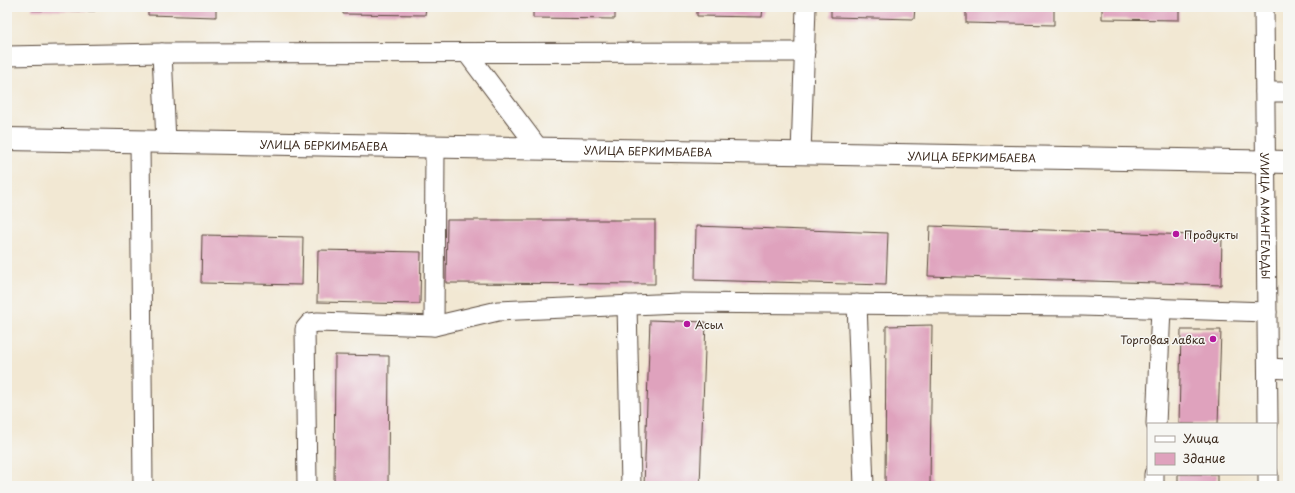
<svg xmlns="http://www.w3.org/2000/svg" width="1295" height="493" viewBox="0 0 1295 493" font-family="'Playpen Sans',sans-serif">
	<rect width="100%" height="100%" fill="#f6f6f2"/>
	<filter id="ink" filterUnits="userSpaceOnUse"><feTurbulence type="fractalNoise" baseFrequency=".025" numOctaves="2"/><feDisplacementMap in="SourceGraphic" scale="8" xChannelSelector="R" yChannelSelector="G"/><feConvolveMatrix kernelMatrix="1 2 1 2 8 2 1 2 1" color-interpolation-filters="sRGB"/></filter>
	<filter id="wash" filterUnits="userSpaceOnUse"><feTurbulence type="fractalNoise" baseFrequency=".012" numOctaves="4" result="noise"/><feDisplacementMap in="SourceGraphic" scale="16" xChannelSelector="R" yChannelSelector="G"/><feGaussianBlur stdDeviation="0.9" result="paint"/><feColorMatrix in="noise" values="0 0 0 0 0 0 0 0 0 0 0 0 0 0 0 0 0 1.4 0 .05"/><feComposite in="paint" operator="in"/></filter>
	<g filter="url(#wash)">
		<rect width="100%" height="100%" fill="#f2e8d3"/>
		<g id="blocks">
			<g fill="#dfa2bd">
				<path d="M 32,7 L 95,7 L 95,11 L 32,10 Z"/>
				<path d="M 148,7 L 216,7 L 216,17 L 148,15 Z"/>
				<path d="M 343,7 L 426,7 L 425,15 L 343,14 Z"/>
				<path d="M 533,7 L 615,7 L 615,19 L 533,18 Z"/>
				<path d="M 697,7 L 763,7 L 762,17 L 697,16 Z"/>
				<path d="M 831,7 L 915,7 L 914,19 L 831,17 Z"/>
				<path d="M 966,7 L 1054,7 L 1054,25 L 966,23 Z"/>
				<path d="M 1102,7 L 1179,7 L 1179,20 L 1102,19 Z"/>
				<path d="M 447,220 L 655,220 L 655,284 L 446,283 Z"/>
				<path d="M 696,226 L 888,233 L 886,285 L 695,280 Z"/>
				<path d="M 930,226 L 1222,236 L 1221,285 L 928,276 Z"/>
				<path d="M 202,235 L 303,237 L 302,285 L 201,283 Z"/>
				<path d="M 318,250 L 421,252 L 420,304 L 317,302 Z"/>
				<path d="M 650,320 L 706,322 L 700,486 L 644,486 Z"/>
				<path d="M 932,325 L 930,486 L 885,486 L 886,326 Z"/>
				<path d="M 1181,330 L 1221,330 L 1218,424 L 1179,424 Z"/>
				<path d="M 335,355 L 389,356 L 388,486 L 334,486 Z"/>
				<rect x="1178" y="474" width="39" height="12"/>
			</g>
		</g>
	</g>
	<g filter="url(#ink)">
		<use href="#blocks" fill-opacity="0" stroke="#564639" stroke-width="1"/>
		<g fill="none" stroke-linecap="round" stroke-linejoin="round">
			<defs>
				<g id="street">
					<path id="s1" d="M 1264,7 L 1268,424"/>
					<path d="M 162,53 L 166,142"/>
					<path d="M 467,53 L 539,149"/>
					<path d="M 7,56 L 162,53 L 805,52"/>
					<path d="M 1265,92 L 1288,92"/>
					<path d="M 140,142 L 143,486"/>
					<path d="M 801,153 L 806,7"/>
					<path d="M 857,304 L 864,486"/>
					<path d="M 627,305 L 631,486"/>
					<path d="M 434,326 L 435,147"/>
					<path d="M 1268,368 L 1288,369"/>
					<path d="M 1156,424 L 1161,308"/>
					<path d="M 1268,474 L 1268,486"/>
					<path d="M 307,486 L 305,329 L 310,323 L 318,322 L 434,326 L 498,311 L 678,303 L 1082,306 L 1267,312"/>
					<path d="M 1154,486 L 1154,474"/>
				</g>
				<g id="secondary">
					<path id="s2" d="M 7,139 L 1288,162"/>
				</g>
			</defs>
			<use href="#street" stroke="#564639" stroke-width="21"/>
			<use href="#secondary" stroke="#564639" stroke-width="24"/>
			<use href="#street" stroke="#fff" stroke-width="19"/>
			<use href="#secondary" stroke="#fff" stroke-width="22"/>
		</g>
	</g>
	<g fill="#b5179e" stroke="#f6f6f2" stroke-width="1.5">
		<circle cx="1176" cy="234" r="4"/>
		<circle cx="687" cy="324" r="4"/>
		<circle cx="1213" cy="339" r="4"/>
	</g>
	<g text-anchor="middle" dominant-baseline="central" stroke-width="3" stroke-linejoin="round" paint-order="stroke">
		<g font-size="11" fill="#3b2a1e" stroke="#f6f6f2">
			<text stroke="none"><textPath href="#s2" startOffset="317">УЛИЦА БЕРКИМБАЕВА</textPath></text>
			<text stroke="none"><textPath href="#s2" startOffset="641">УЛИЦА БЕРКИМБАЕВА</textPath></text>
			<text stroke="none"><textPath href="#s2" startOffset="965">УЛИЦА БЕРКИМБАЕВА</textPath></text>
			<text stroke="none"><textPath href="#s1" startOffset="209">УЛИЦА АМАНГЕЛЬДЫ</textPath></text>
		</g>
		<g font-size="11" fill="#3b2a1e" stroke="#f6f6f2" text-anchor="start">
			<text x="1184" y="234">Продукты</text>
			<text x="695" y="324">Асыл</text>
			<text x="1205" y="339" text-anchor="end">Торговая лавка</text>
		</g>
	</g>
	<rect width="1295" height="493" fill="none" stroke="#f6f6f2" stroke-width="24"/>
	<rect x="1147" y="423" width="130" height="52" fill="#f6f6f2" stroke="#aba49d"/>
	<rect x="1155" y="436" width="20" height="6" fill="#ffffff" stroke="#aba49d"/>
	<text x="1183" y="443" font-size="12" fill="#3b2a1e">Улица</text>
	<rect x="1155" y="453" width="20" height="12" fill="#dfa2bd" stroke="#aba49d"/>
	<text x="1183" y="463" font-size="12" fill="#3b2a1e">Здание</text>
</svg>
